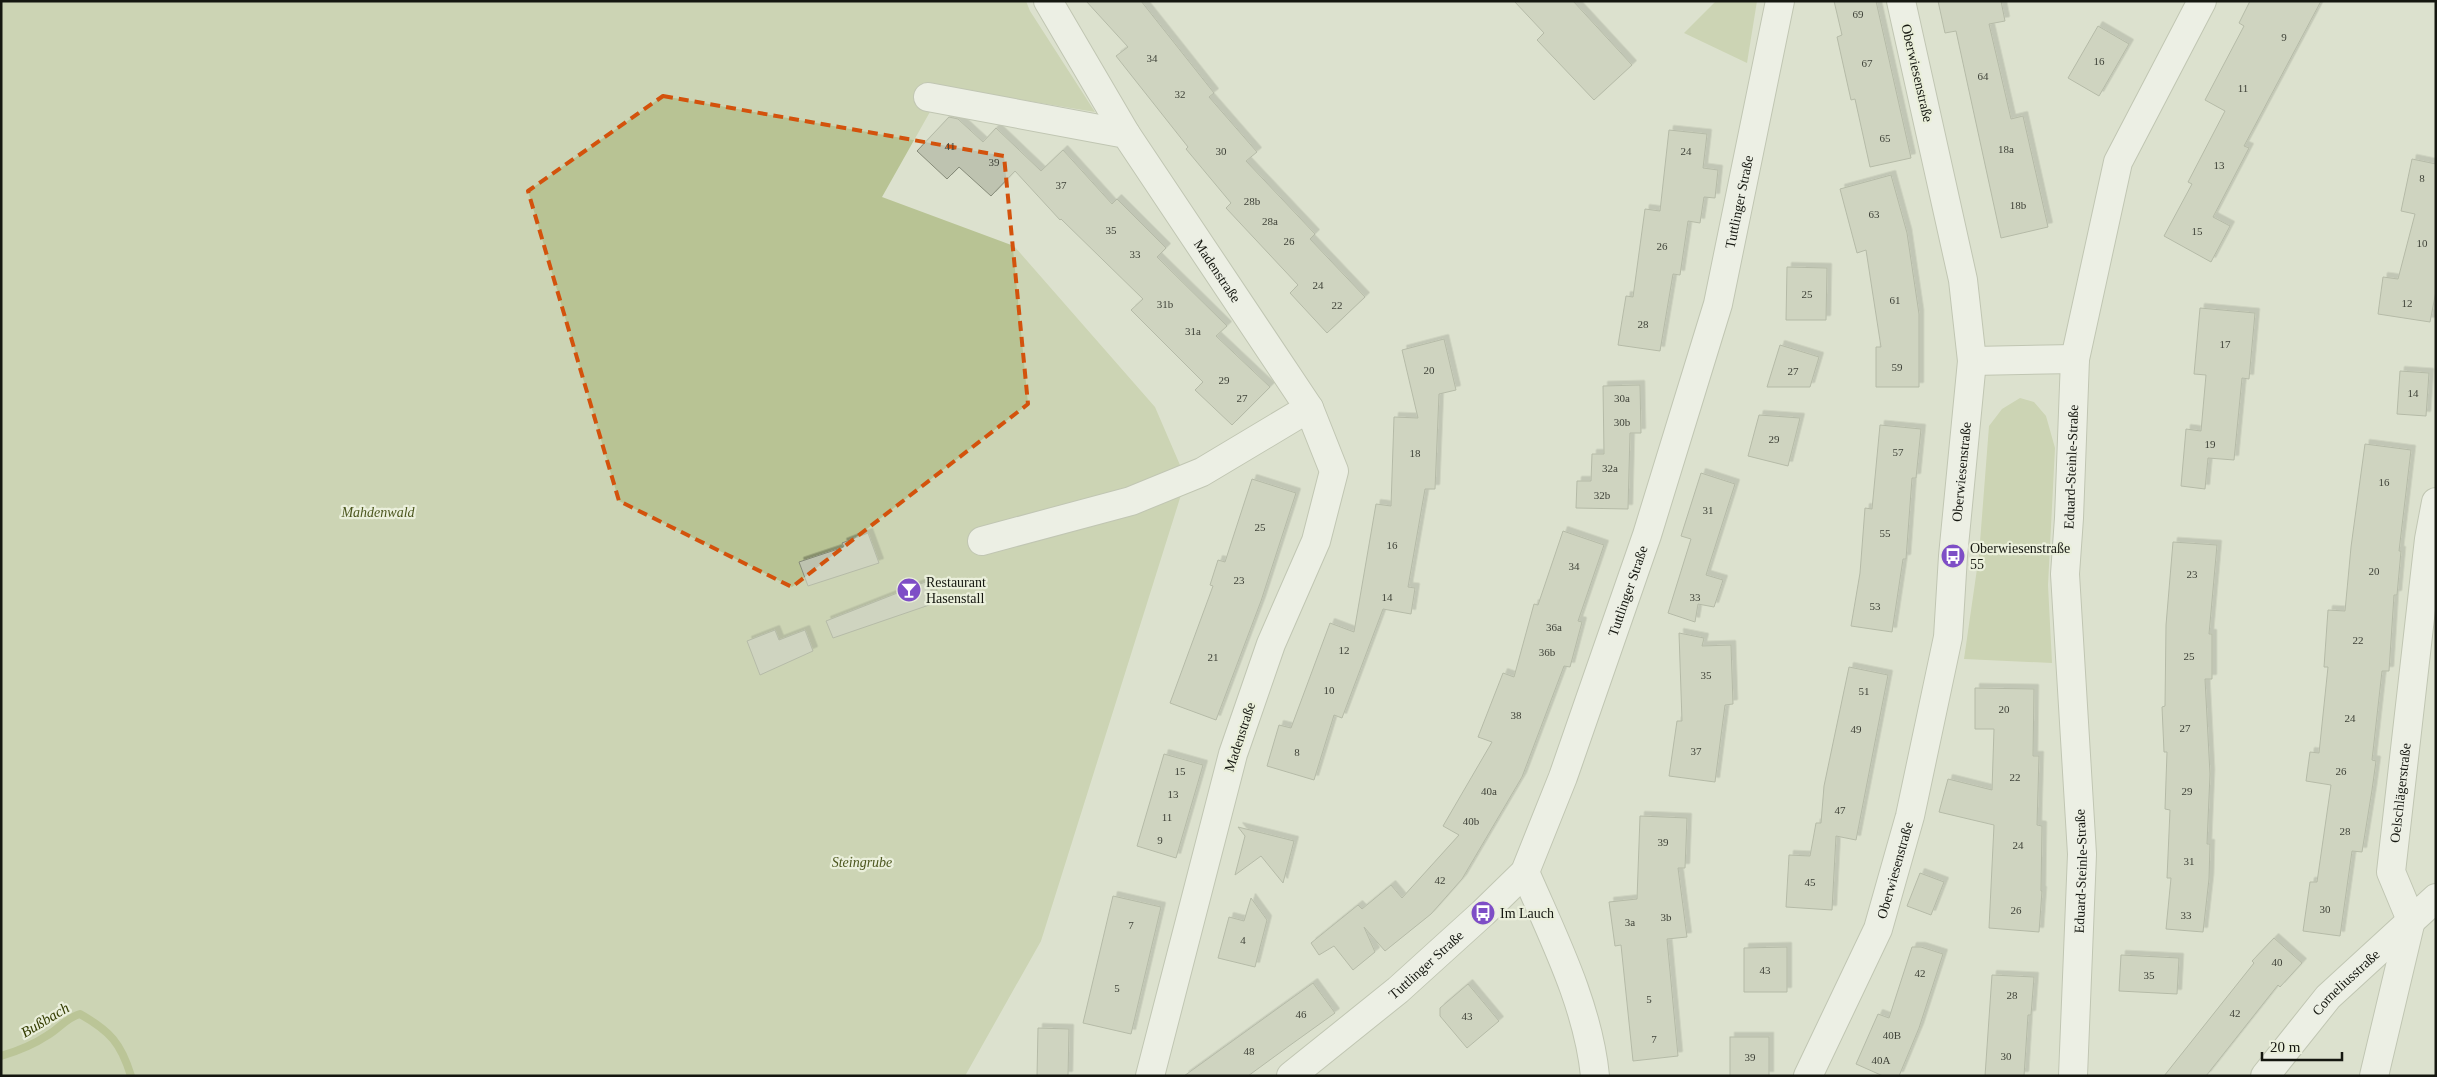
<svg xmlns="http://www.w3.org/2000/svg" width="2437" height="1077" viewBox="0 0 2437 1077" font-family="'Times New Roman',serif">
	<defs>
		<filter id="shadow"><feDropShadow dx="4.5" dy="-4.5" stdDeviation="0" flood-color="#0004"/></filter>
	</defs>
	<rect width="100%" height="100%" fill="#dce1ce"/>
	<g fill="#b8c394">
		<path d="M 1,1 L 1026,1 L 1030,11 L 1095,112 L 944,87 L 882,197 L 1014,246 L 1155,407 L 1186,479 L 1041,941 L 965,1076 L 1,1076 Z"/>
		<path d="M 1716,1 L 1757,1 L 1747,63 L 1684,33 Z"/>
		<path d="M 2020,398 L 2034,402 L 2046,416 L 2055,448 L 2048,585 L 2052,663 L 1964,659 L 1979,555 L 1989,426 L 2002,409 Z"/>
	</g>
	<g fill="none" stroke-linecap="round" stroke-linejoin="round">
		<path stroke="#92a256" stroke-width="8" d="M 1,1056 C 18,1051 33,1045 48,1035 C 60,1028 66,1018 80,1014 C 110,1031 121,1043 131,1076"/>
	</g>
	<g fill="#bec3b0" stroke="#868b79" filter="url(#shadow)">
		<path d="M 1086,1 L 1141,1 L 1214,93 L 1209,97 L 1257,152 L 1246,161 L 1315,234 L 1310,239 L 1365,297 L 1327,333 L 1290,293 L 1298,285 L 1226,208 L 1231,203 L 1186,149 L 1188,147 L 1116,56 L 1128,47 Z"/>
		<path d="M 1514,1 L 1573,1 L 1632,65 L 1594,100 L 1537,40 L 1544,33 Z"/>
		<path d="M 1834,1 L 1876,1 L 1911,158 L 1870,167 L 1855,99 L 1851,100 L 1837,37 L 1842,35 Z"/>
		<path d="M 1938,1 L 2001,1 L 2005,21 L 1989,24 L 2011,119 L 2023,116 L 2048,227 L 2001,238 L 1956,31 L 1945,33 Z"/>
		<path d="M 2250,1 L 2321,1 L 2244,146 L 2249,148 L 2213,217 L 2230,226 L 2211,262 L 2164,236 L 2192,184 L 2188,182 L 2225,111 L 2205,100 L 2244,26 L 2239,23 Z"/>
		<path d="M 2098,26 L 2129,44 L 2099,96 L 2068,78 Z"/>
		<path d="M 949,117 L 958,119 L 983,142 L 996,128 L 1041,171 L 1063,150 L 1112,204 L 1117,199 L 1166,248 L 1157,257 L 1227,326 L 1216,336 L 1270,387 L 1232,425 L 1195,390 L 1203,382 L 1131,310 L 1143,299 L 1061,219 L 1060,220 L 1015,171 L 991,196 L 959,167 L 947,179 L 917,151 Z"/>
		<path d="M 1669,130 L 1707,134 L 1703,168 L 1718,170 L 1715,198 L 1704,197 L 1700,223 L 1688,221 L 1680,275 L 1673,274 L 1660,351 L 1618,345 L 1626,296 L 1633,297 L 1645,209 L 1660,211 Z"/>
		<path d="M 2412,159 L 2436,164 L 2436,291 L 2430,322 L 2378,314 L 2383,277 L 2398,279 L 2415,214 L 2401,211 Z"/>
		<path d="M 1891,175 L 1907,233 L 1919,314 L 1919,387 L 1876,387 L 1876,347 L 1881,347 L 1866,250 L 1857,253 L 1840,189 Z"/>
		<path d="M 1787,267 L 1827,268 L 1826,320 L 1786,320 Z"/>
		<path d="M 2200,308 L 2255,313 L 2249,379 L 2242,378 L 2234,460 L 2208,458 L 2205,489 L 2181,486 L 2186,429 L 2201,431 L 2206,375 L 2194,374 Z"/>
		<path d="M 1444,339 L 1456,390 L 1439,394 L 1435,489 L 1425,489 L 1408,587 L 1415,588 L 1411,614 L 1383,609 L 1342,718 L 1334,715 L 1314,780 L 1267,766 L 1279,725 L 1291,728 L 1330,623 L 1354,632 L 1376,504 L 1391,506 L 1394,417 L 1418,418 L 1402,350 Z"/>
		<path d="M 1780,345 L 1819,357 L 1810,387 L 1767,387 Z"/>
		<path d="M 2400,371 L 2429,373 L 2426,416 L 2397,414 Z"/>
		<path d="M 1640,385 L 1641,433 L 1630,433 L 1628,509 L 1576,508 L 1577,481 L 1591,481 L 1592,454 L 1604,454 L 1603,386 Z"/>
		<path d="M 1759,415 L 1800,418 L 1788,466 L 1748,456 Z"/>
		<path d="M 1880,425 L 1921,429 L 1916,478 L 1912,478 L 1906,559 L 1903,559 L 1892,632 L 1851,626 L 1860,573 L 1865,508 L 1872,509 Z"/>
		<path d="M 2365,444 L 2411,450 L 2399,551 L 2401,551 L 2397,595 L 2394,595 L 2389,671 L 2382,671 L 2372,760 L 2376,761 L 2372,790 L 2362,852 L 2352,851 L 2340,936 L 2303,931 L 2310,882 L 2317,882 L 2331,785 L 2306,781 L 2310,752 L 2319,753 L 2328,667 L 2324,667 L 2328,610 L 2345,611 L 2351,547 Z"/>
		<path d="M 1701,473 L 1735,484 L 1706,575 L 1723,580 L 1714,607 L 1698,604 L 1695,622 L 1668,613 L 1691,539 L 1681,536 Z"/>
		<path d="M 1252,479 L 1296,493 L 1261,601 L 1216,720 L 1170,703 L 1213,586 L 1210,585 L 1218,560 L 1225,562 Z"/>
		<path d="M 1563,531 L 1604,545 L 1578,621 L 1582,622 L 1570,667 L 1564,666 L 1522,777 L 1462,879 L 1431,914 L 1385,951 L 1364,927 L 1375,952 L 1353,970 L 1334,946 L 1319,955 L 1311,943 L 1358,905 L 1362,909 L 1391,885 L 1402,898 L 1459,835 L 1443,826 L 1492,742 L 1478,737 L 1503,673 L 1514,677 L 1534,604 L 1538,605 Z"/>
		<path d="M 868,533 L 879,563 L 808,586 L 799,562 L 844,547 L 842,543 Z"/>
		<path d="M 2173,542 L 2217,545 L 2209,634 L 2212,634 L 2212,679 L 2205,679 L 2210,774 L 2207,844 L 2210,844 L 2209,879 L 2203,932 L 2166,929 L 2171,878 L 2167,878 L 2170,810 L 2165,809 L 2167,752 L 2164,752 L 2162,707 L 2165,706 L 2166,625 Z"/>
		<path d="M 928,581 L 935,603 L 833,638 L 826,621 Z"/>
		<path d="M 775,630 L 779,640 L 805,630 L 813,651 L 760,675 L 747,641 Z"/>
		<path d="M 1679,633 L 1704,638 L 1702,646 L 1731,645 L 1733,704 L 1725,705 L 1715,782 L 1669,776 L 1677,721 L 1682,721 Z"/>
		<path d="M 1849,667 L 1888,675 L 1856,840 L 1836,836 L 1832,910 L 1786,907 L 1789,855 L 1810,856 L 1816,823 L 1821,823 L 1824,786 Z"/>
		<path d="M 1975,688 L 2034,689 L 2033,756 L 2039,756 L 2037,825 L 2042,826 L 2041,891 L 2042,891 L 2039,932 L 1989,928 L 1994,825 L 1939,812 L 1948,779 L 1992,790 L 1994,729 L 1975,729 Z"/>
		<path d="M 1164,754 L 1203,765 L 1176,858 L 1137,846 Z"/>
		<path d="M 1640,816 L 1687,818 L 1685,868 L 1678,868 L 1687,937 L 1667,939 L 1678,1056 L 1633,1061 L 1621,945 L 1615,946 L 1609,902 L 1637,899 Z"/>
		<path d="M 1238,827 L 1294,841 L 1283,883 L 1261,856 L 1235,875 L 1245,836 Z"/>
		<path d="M 1920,873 L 1944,882 L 1931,915 L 1907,906 Z"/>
		<path d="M 1113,896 L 1161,907 L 1131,1034 L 1083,1023 Z"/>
		<path d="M 1251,898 L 1267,920 L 1255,967 L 1218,958 L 1229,917 L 1244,921 Z"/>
		<path d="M 2274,938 L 2302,963 L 2280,987 L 2278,985 L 2206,1076 L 2164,1076 L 2254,963 L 2252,961 Z"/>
		<path d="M 1787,947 L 1787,992 L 1744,992 L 1744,948 Z"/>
		<path d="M 1912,947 L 1921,947 L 1943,954 L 1919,1028 L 1899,1076 L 1883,1076 L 1856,1064 L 1878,1014 L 1889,1018 Z"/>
		<path d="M 2121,955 L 2179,958 L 2177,994 L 2119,991 Z"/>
		<path d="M 1992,975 L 2034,977 L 2031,1015 L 2028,1015 L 2024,1076 L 1985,1076 Z"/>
		<path d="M 1313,983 L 1335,1013 L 1289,1046 L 1248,1076 L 1184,1076 Z"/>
		<path d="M 1468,984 L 1499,1021 L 1467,1048 L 1440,1016 L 1440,1008 Z"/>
		<path d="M 1038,1028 L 1069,1029 L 1068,1076 L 1037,1076 Z"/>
		<rect x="1730" y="1037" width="39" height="39"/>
	</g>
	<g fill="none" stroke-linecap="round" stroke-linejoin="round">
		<defs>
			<g id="minor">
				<path d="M 1048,1 L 1126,134"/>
				<path id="s1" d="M 928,97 L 1126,134 L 1309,408 L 1334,471 L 1316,541 L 1271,644 L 1233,754 L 1150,1076"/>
				<path d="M 1972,361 L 2075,359"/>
				<path d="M 982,541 L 1131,501 L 1202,472 L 1309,408"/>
				<path d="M 1525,872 C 1553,937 1588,1005 1595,1076"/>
				<path id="s2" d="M 1291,1076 L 1398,990 L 1483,913 L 1525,872 L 1563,777 L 1647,535 L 1718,304 L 1780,1"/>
				<path id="s3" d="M 1808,1076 L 1878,929 L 1910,816 L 1948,637 L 1953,556 L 1972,361 L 1963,280 L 1901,1"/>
				<path id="s4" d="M 2073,1076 L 2082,854 L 2065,574 L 2069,518 L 2075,359 L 2118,162 L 2202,1"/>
				<path id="s5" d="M 2265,1076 L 2328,997 L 2436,898"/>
				<path id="s6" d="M 2374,1076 L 2411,920 L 2391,872 L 2429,539 L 2436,502"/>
			</g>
		</defs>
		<use href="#minor" stroke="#9fa492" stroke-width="30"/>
		<use href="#minor" stroke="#fff" stroke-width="28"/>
	</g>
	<path d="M0 0H2437V1077H0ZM 663,96 L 1004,156 L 1028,404 L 792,587 L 619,501 L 528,191 Z" fill="#dce1ce" fill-opacity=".55" fill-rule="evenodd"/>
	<path fill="none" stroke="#d3520c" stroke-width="4" stroke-dasharray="10 6" stroke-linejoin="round" d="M 663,96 L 1004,156 L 1028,404 L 792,587 L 619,501 L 528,191 Z"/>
	<defs>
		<symbol id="bus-disc" viewBox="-11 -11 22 22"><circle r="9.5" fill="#7e4ec6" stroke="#eaefdb"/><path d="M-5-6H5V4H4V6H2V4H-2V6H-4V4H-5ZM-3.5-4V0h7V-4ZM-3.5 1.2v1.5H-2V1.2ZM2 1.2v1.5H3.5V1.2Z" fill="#fff"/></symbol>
		<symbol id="bar-disc" viewBox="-11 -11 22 22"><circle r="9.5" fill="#7e4ec6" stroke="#eaefdb"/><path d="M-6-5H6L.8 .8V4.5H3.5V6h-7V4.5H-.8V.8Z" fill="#fff"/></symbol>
	</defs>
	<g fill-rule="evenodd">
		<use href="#bus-disc" x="1939" y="542" width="28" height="28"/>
		<use href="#bar-disc" x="895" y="576" width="28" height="28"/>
		<use href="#bus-disc" x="1469" y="899" width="28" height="28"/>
	</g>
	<g text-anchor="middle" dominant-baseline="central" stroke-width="4.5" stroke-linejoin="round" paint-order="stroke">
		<g font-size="11" fill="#3f4238">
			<text x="1858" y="14">69</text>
			<text x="2284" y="37">9</text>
			<text x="1152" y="58">34</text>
			<text x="2099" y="61">16</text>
			<text x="1867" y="63">67</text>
			<text x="1983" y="76">64</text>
			<text x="2243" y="88">11</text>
			<text x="1180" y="94">32</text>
			<text x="1885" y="138">65</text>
			<text x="950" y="146">41</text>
			<text x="2006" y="149">18a</text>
			<text x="1221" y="151">30</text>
			<text x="1686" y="151">24</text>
			<text x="994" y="162">39</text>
			<text x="2219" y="165">13</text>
			<text x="2422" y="178">8</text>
			<text x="1061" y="185">37</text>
			<text x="1252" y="201">28b</text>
			<text x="2018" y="205">18b</text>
			<text x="1874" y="214">63</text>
			<text x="1270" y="221">28a</text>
			<text x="1111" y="230">35</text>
			<text x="2197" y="231">15</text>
			<text x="1289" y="241">26</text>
			<text x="2422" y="243">10</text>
			<text x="1662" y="246">26</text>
			<text x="1135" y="254">33</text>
			<text x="1318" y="285">24</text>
			<text x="1807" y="294">25</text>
			<text x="1895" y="300">61</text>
			<text x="2407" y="303">12</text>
			<text x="1165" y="304">31b</text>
			<text x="1337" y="305">22</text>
			<text x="1643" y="324">28</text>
			<text x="1193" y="331">31a</text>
			<text x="2225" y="344">17</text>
			<text x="1897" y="367">59</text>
			<text x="1429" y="370">20</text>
			<text x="1793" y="371">27</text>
			<text x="1224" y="380">29</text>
			<text x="2413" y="393">14</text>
			<text x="1242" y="398">27</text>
			<text x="1622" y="398">30a</text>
			<text x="1622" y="422">30b</text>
			<text x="1774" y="439">29</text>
			<text x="2210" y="444">19</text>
			<text x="1898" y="452">57</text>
			<text x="1415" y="453">18</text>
			<text x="1610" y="468">32a</text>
			<text x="2384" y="482">16</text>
			<text x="1602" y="495">32b</text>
			<text x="1708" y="510">31</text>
			<text x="1260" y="527">25</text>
			<text x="1885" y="533">55</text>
			<text x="1392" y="545">16</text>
			<text x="1574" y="566">34</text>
			<text x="2374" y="571">20</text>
			<text x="2192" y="574">23</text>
			<text x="1239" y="580">23</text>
			<text x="1387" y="597">14</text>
			<text x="1695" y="597">33</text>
			<text x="1875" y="606">53</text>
			<text x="1554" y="627">36a</text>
			<text x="2358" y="640">22</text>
			<text x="1344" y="650">12</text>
			<text x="1547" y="652">36b</text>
			<text x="2189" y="656">25</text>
			<text x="1213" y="657">21</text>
			<text x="1706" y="675">35</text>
			<text x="1329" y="690">10</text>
			<text x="1864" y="691">51</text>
			<text x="2004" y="709">20</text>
			<text x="1516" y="715">38</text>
			<text x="2350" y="718">24</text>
			<text x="2185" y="728">27</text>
			<text x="1856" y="729">49</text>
			<text x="1696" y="751">37</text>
			<text x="1297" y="752">8</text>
			<text x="1180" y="771">15</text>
			<text x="2341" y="771">26</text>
			<text x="2015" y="777">22</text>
			<text x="1489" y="791">40a</text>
			<text x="2187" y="791">29</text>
			<text x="1173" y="794">13</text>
			<text x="1840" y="810">47</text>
			<text x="1167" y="817">11</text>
			<text x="1471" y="821">40b</text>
			<text x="2345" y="831">28</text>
			<text x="1160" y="840">9</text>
			<text x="1663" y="842">39</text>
			<text x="2018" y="845">24</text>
			<text x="2189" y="861">31</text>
			<text x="1440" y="880">42</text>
			<text x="1810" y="882">45</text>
			<text x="2325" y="909">30</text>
			<text x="2016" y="910">26</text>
			<text x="2186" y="915">33</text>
			<text x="1666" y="917">3b</text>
			<text x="1630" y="922">3a</text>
			<text x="1131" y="925">7</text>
			<text x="1243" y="940">4</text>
			<text x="2277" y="962">40</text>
			<text x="1765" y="970">43</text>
			<text x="1920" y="973">42</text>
			<text x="2149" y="975">35</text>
			<text x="1117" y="988">5</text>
			<text x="2012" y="995">28</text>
			<text x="1649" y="999">5</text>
			<text x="2235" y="1013">42</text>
			<text x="1301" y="1014">46</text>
			<text x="1467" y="1016">43</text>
			<text x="1892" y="1035">40B</text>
			<text x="1654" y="1039">7</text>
			<text x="1249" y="1051">48</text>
			<text x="2006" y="1056">30</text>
			<text x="1750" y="1057">39</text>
			<text x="1881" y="1060">40A</text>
		</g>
		<g font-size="14" fill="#151710" stroke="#eaefdb">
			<text transform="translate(1917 73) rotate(77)">Oberwiesenstraße</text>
			<text stroke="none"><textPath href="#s2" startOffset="1015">Tuttlinger Straße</textPath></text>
			<text stroke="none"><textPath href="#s1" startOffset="366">Madenstraße</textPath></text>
			<text stroke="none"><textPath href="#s4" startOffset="610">Eduard-Steinle-Straße</textPath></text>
			<text stroke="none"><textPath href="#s3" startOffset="629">Oberwiesenstraße</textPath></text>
			<text stroke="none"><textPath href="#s2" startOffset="610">Tuttlinger Straße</textPath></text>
			<text transform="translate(1240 737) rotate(-72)">Madenstraße</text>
			<text stroke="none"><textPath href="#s6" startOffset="292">Oelschlägerstraße</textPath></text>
			<text stroke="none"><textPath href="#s3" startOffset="224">Oberwiesenstraße</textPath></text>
			<text stroke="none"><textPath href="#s4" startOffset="205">Eduard-Steinle-Straße</textPath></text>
			<text stroke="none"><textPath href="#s2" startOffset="175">Tuttlinger Straße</textPath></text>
			<text stroke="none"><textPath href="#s5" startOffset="124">Corneliusstraße</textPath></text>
		</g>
		<g font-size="14" font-style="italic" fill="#4b561e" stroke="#eaefdb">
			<text x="378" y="512">Mahdenwald</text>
			<text x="862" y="862">Steingrube</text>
		</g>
		<g font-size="14" fill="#151710" stroke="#eaefdb" text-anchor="start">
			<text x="1970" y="548">Oberwiesenstraße<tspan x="1970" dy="16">55</tspan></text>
			<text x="926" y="582">Restaurant<tspan x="926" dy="16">Hasenstall</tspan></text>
			<text x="1500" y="913">Im Lauch</text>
		</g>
		<g font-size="15" font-style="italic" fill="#333c00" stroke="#eaefdb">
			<text transform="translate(45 1020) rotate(-31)">Bußbach</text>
		</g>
	</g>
	<rect width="2437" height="1077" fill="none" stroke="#151710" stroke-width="5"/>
	<path d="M2262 1052v8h80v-8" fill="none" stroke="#151710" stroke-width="2.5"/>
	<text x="2270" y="1052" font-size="15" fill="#151710" stroke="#eaefdb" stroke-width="4" paint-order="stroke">20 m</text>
</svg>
